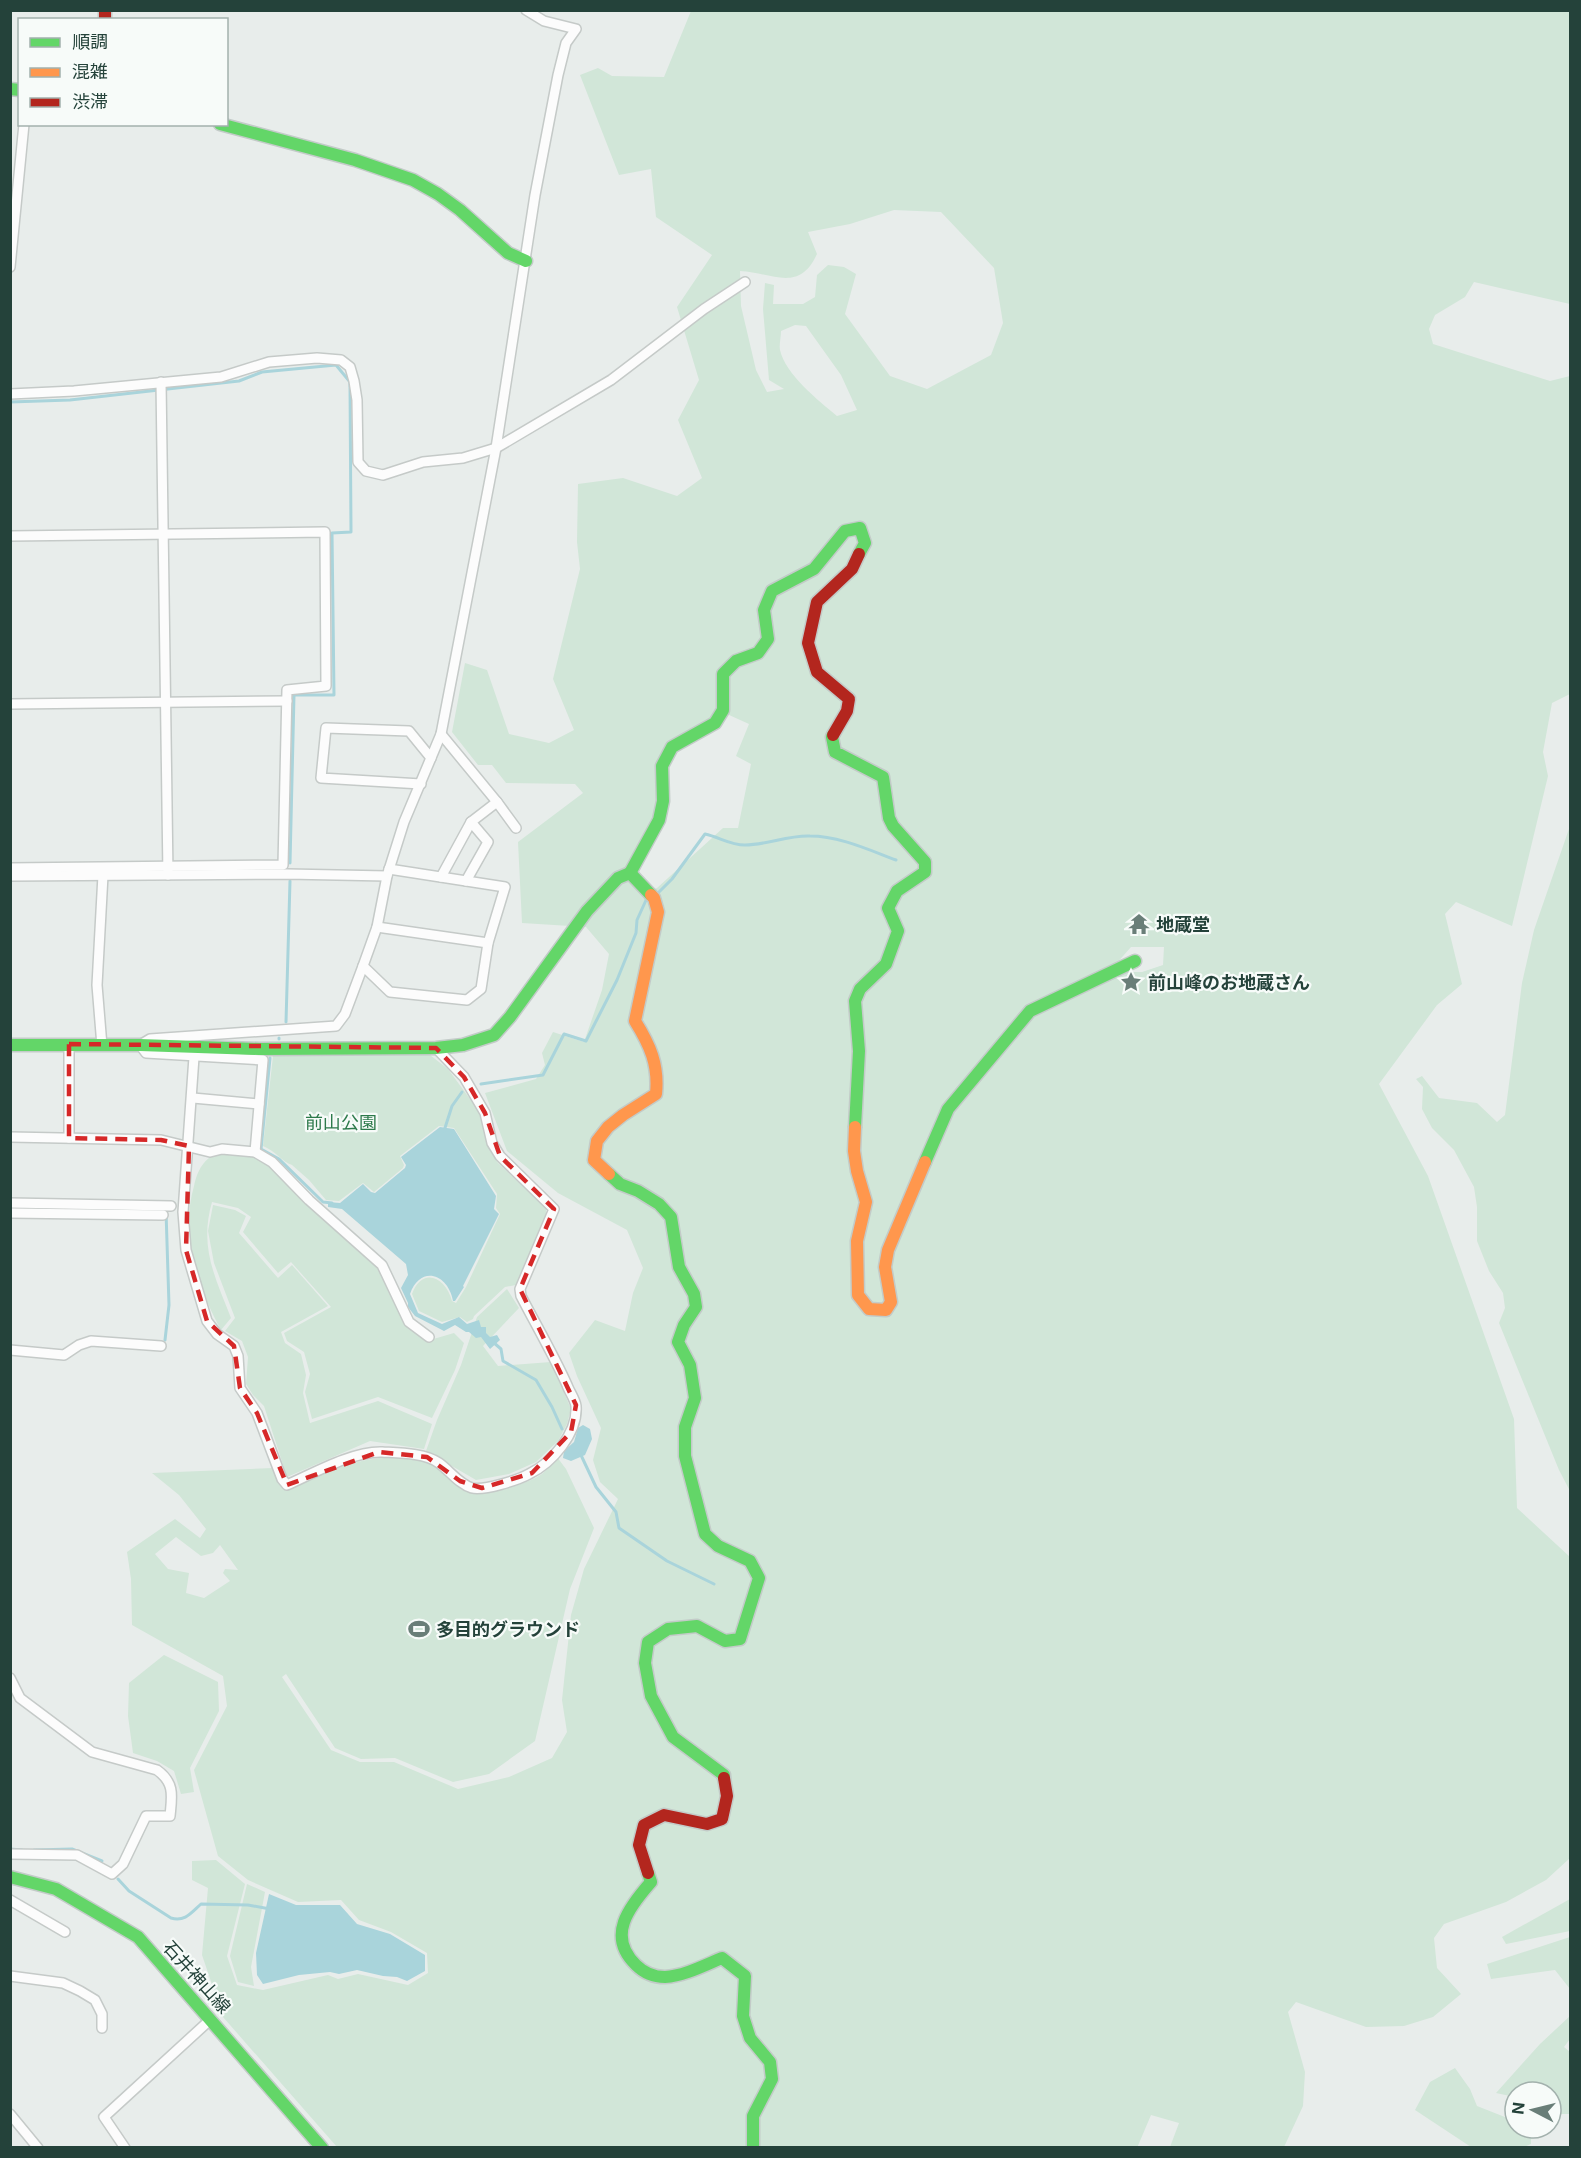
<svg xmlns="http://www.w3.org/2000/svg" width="1581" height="2158" viewBox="0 0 1581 2158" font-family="Inter,'Noto Sans JP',sans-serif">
	<rect width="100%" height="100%" fill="#e8edeb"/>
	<g fill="#d1e6d8" fill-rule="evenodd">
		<path d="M 691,11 L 1570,11 L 1570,304 L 1474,282 L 1465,297 L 1435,315 L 1429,329 L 1433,344 L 1550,381 L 1570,376 L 1570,694 L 1552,703 L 1543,752 L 1548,776 L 1512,926 L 1456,902 L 1445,914 L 1462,984 L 1437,1005 L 1379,1084 L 1428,1176 L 1514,1419 L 1517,1508 L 1570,1557 L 1570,1858 L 1546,1880 L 1506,1902 L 1444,1924 L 1434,1938 L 1437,1968 L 1461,1994 L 1433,2017 L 1404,2026 L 1366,2027 L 1296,2002 L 1288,2012 L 1305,2072 L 1303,2106 L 1284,2147 L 1170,2147 L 1179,2123 L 1151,2115 L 1137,2148 L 337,2147 L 223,2017 L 202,1955 L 208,1888 L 192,1880 L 192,1861 L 216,1860 L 245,1884 L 227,1956 L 237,1985 L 263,1990 L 328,1975 L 338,1979 L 358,1974 L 408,1985 L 428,1973 L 427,1953 L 391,1932 L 359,1920 L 341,1900 L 298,1902 L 248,1880 L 218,1856 L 194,1770 L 227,1706 L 223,1676 L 132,1625 L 131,1579 L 127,1552 L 175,1519 L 200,1538 L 206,1529 L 179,1495 L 152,1473 L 273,1468 L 281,1486 L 289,1490 C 332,1469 377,1448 426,1461 C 441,1465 449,1481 462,1489 C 478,1498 527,1485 542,1474 C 547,1470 552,1462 557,1457 L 566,1469 L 594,1528 L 570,1589 L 535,1741 L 489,1774 L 453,1782 L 395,1758 L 361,1759 L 335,1748 L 286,1674 L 282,1677 L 331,1750 L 360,1762 L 394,1762 L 458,1789 L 509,1777 L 552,1758 L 567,1732 L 562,1700 L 571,1615 L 584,1569 L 618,1499 L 600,1482 L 593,1460 L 601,1428 L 577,1376 L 569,1353 L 595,1320 L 625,1331 L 633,1293 L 643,1268 L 627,1230 L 558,1193 L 507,1151 L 485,1093 L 536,1079 L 545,1065 L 542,1053 L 553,1032 L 584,1042 L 602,990 L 609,954 L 586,927 L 522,923 L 518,842 L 583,793 L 575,784 L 506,783 L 492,765 L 478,765 L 452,732 L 465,663 L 487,670 L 509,734 L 549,743 L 574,730 L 553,679 L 580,569 L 577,542 L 578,484 L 623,478 L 677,496 L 702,478 L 678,420 L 699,380 L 677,307 L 712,255 L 656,217 L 651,169 L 619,175 L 580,75 L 598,68 L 612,76 L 664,77 ZM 894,210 L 941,212 L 994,268 L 1003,323 L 991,355 L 927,389 L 890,376 L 845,314 L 856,274 L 844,267 L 828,265 L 817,275 L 815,297 L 803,304 L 773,304 L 774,285 L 765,283 L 763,309 L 769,380 L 784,389 L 767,392 L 756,370 L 741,306 L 740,271 C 774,273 799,293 817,254 L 808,232 L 850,224 ZM 795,325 L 806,326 L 841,375 L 857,410 L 837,416 C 819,401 785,374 780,350 C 779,345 781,337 781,331 ZM 718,710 L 749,724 L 736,756 L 751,764 L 738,828 L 723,828 L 657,888 L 646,893 L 624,872 L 655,818 L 671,742 L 711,720 ZM 1131,947 L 1164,947 L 1163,965 L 1142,972 L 1124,972 L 1116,964 ZM 176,1537 L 201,1556 L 213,1553 L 220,1545 L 238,1570 L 225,1569 L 223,1573 L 230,1581 L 204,1598 L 186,1593 L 189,1573 L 168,1569 L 155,1554 Z"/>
		<path d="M 1570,826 L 1570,1491 L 1559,1470 L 1499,1323 L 1505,1308 L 1503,1293 L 1489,1271 L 1477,1241 L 1477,1207 L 1474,1187 L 1454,1150 L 1432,1128 L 1422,1109 L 1423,1087 L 1416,1079 L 1422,1076 L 1439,1098 L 1477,1103 L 1497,1122 L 1505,1115 L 1522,983 L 1534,930 Z"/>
		<path d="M 430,1055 L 448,1069 L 481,1114 L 490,1151 L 498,1163 L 546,1208 L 546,1218 L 516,1285 L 505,1287 L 474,1316 L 473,1319 L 467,1322 L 460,1317 L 442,1322 L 419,1311 L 412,1294 C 422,1266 446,1277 452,1301 L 456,1303 L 466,1287 L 500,1214 L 496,1208 L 497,1194 L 454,1128 L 439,1126 L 400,1156 L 404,1165 L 403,1168 L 374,1192 L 363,1183 L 339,1201 L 326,1200 L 309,1180 L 292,1165 C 282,1162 276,1151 263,1146 L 273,1056 Z"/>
		<path d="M 222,1153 L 250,1155 L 267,1164 L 382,1272 L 406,1326 L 430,1340 L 454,1333 L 464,1343 L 455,1370 L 432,1418 L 378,1397 L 312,1419 L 305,1392 L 310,1374 L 304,1352 L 287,1341 L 284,1333 L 331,1307 L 291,1262 L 278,1273 L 243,1232 L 251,1217 L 238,1208 L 212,1202 C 199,1247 215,1277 231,1318 L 221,1330 C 198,1288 180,1233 194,1186 C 196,1176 200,1165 209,1158 C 213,1156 218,1154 222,1153 Z"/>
		<path d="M 213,1205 L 235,1210 L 246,1216 L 239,1233 L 278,1278 L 292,1265 L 328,1306 L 281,1332 L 285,1343 L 301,1354 L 306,1375 L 303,1393 L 310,1423 L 378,1401 L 432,1424 L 424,1449 L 370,1441 L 287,1477 L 264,1406 L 253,1395 L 246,1384 L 248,1357 L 242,1341 L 225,1331 L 235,1318 L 214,1263 L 208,1231 Z"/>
		<path d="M 507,1289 L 519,1308 L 483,1346 L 498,1366 L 551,1362 L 571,1409 L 567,1424 L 558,1441 L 536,1462 L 509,1474 L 476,1480 L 426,1451 L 437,1420 L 461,1365 L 477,1317 Z"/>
		<path d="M 164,1655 L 218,1682 L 219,1711 L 190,1768 L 194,1792 L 181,1794 L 174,1771 L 157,1761 L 133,1753 L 128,1716 L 129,1683 Z"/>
		<path d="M 247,1884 L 265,1892 L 251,1967 L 254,1986 L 238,1982 L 230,1956 Z"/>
		<path d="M 1570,1899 L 1570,1931 L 1506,1944 L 1502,1937 Z"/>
		<path d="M 1570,1937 L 1570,1989 L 1555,1970 L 1491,1979 L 1487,1964 Z"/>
		<path d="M 1570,2016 L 1570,2039 L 1564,2047 L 1570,2052 L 1570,2114 L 1560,2114 L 1551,2111 L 1551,2092 L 1515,2092 L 1515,2097 L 1496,2093 L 1540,2044 Z"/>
		<path d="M 1455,2068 L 1470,2089 L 1477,2106 L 1515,2121 L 1515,2128 L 1531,2128 L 1531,2144 L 1524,2147 L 1471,2147 L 1415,2110 L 1430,2082 Z"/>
	</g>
	<g fill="#a9d4db">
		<path d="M 440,1127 L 454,1129 L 496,1196 L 494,1209 L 499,1214 L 463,1286 L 464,1287 L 455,1301 L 453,1301 C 448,1273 420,1265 410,1294 L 418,1313 L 442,1324 L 459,1317 L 467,1324 L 479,1320 L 481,1327 L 486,1327 L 486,1333 L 490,1337 L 497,1335 L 500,1340 L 490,1349 L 481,1337 L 476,1338 L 469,1332 L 466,1332 L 455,1325 L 444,1331 L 415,1316 L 408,1307 L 408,1303 L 401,1288 L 408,1275 L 406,1264 L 342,1209 L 328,1207 L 328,1202 L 340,1203 L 363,1184 L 371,1192 L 375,1193 L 405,1168 L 406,1165 L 401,1157 Z"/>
		<path d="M 583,1425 L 590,1429 L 592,1439 L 585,1455 L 571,1461 L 563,1458 L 564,1451 L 574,1442 L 578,1428 Z"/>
		<path d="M 269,1894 L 296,1905 L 340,1905 L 357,1924 L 390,1934 L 425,1955 L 425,1971 L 407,1981 L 397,1977 L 383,1976 L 357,1970 L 339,1974 L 330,1972 L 299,1975 L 263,1984 L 257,1975 L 256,1953 Z"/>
	</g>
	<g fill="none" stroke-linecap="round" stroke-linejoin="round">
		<g stroke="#a9d4db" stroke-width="3">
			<path d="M 10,402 L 70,400 L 239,381 L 262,372 L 336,365 L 350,382 L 351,532 L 332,533 L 334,695 L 294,695 L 290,863"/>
			<path d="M 658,893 L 672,879 L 705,834 C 719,837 730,845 745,845 C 767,845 788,835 810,836 C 839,836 869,850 896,860"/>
			<path d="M 286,1022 L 290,881"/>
			<path d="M 279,1039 L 279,1038"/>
			<path d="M 270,1058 L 261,1149 L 279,1159 L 323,1202 L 332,1203"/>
			<path d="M 481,1084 L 543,1075 L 564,1034 L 586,1041 L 617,980 L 636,933 L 637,920 L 647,898"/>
			<path d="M 444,1131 L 452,1106 L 462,1092"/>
			<path d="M 162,1211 L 166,1211 L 169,1305 L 165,1340"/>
			<path d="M 493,1342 L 501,1349 L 503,1361 L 536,1380 L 552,1407 L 562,1429"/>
			<path d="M 580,1453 L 596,1487 L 616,1512 L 619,1528 L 667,1561 L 714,1584"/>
			<path d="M 10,1849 L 22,1850"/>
			<path d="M 34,1850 L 72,1849 L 102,1861"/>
			<path d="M 118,1879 L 129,1891 L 171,1918 C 185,1922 191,1913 201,1904 L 248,1905 L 270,1909"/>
		</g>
		<defs>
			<g id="street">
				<path d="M 10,267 L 24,124"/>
				<path d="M 161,382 L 168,875"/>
				<path d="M 10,394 L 74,391 L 221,377 L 269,362 L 317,358 L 341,360 L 350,367 L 354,381 L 357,400 L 358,462 L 366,471 L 383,475 L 423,462 L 463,458 L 496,448 L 611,380 L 704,309 L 745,282"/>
				<path d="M 10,536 L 325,532 L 326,686 L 287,690 L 283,865 L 10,868"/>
				<path d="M 10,704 L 287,701"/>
				<path d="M 441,734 L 497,802 L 516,828"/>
				<path d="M 421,784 L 321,778 L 326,728 L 409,731 L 431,758"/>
				<path d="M 10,876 L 287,874 L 387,876"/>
				<path d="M 441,877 L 471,822 L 497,802"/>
				<path d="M 466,881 L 488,842 L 471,822"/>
				<path d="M 377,927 L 488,943"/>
				<path d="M 363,966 L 390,992 L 467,1000 L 481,989 L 488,943 L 505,887 L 389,869"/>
				<path d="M 69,1044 L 69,1138"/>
				<path d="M 102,1046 L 97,985 L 103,875"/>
				<path d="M 194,1057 L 183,1212 L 186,1250 L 207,1321 L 217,1334 L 234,1346 L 238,1356 L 240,1388 L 257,1413 L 282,1479 L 287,1485 C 314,1473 353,1451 382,1452 C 399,1453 425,1453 439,1463 C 450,1471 459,1484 472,1488 C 484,1491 518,1480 529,1474 C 552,1463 578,1433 576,1406 C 575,1399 569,1391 567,1385 C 553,1354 536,1325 521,1296 L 520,1289 L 554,1209 L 500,1156 L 492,1143 L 485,1113 L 464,1077 L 436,1048"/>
				<path d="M 193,1098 L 259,1104"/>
				<path d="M 10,1137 L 161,1140 L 210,1152 L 222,1149 L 255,1152 L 272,1162 L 309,1200 L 382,1265 L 409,1322 L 429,1337"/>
				<path d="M 255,1152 L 263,1060 L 146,1053 L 140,1045 L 150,1039 L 336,1026 L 345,1014 L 363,966 L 377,927 L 387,876 L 404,822 L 441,734 L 496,448 L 535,195 L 558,75 L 566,43 L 576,29 L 544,21 L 526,10"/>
				<path d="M 10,1203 L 171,1206"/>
				<path d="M 10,1213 L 163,1215"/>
				<path d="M 10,1350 L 64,1355 L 79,1345 L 91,1341 L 161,1346"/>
				<path d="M 10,1678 L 20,1698 L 92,1752 L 157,1770 C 175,1783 172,1796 170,1816 L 146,1816 L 123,1864 L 112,1874 L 77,1855 L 10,1854"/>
				<path d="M 10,1900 L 65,1932"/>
				<path d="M 10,1976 L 63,1983 L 80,1991 L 95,2000 L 102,2014 L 102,2028"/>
				<path d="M 10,2114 L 38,2148"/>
				<path d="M 125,2148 L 104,2117 L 211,2019"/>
			</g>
			<g id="fast">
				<path d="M 10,89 L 20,90"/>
				<path d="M 220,124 L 355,160 L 413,180 L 438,194 L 460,210 L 508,253 L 526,261"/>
				<path d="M 833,735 L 832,737 L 835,752 L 883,777 L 889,818 L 893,826 L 925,862 L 925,872 L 897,891 L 888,908 L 898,931 L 886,964 L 860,989 L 855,1001 L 859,1051 L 855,1127"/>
				<path d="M 630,873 L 659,820 L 663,801 L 662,766 L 672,747 L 715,723 L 723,710 L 723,674 L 736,661 L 758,653 L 768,639 L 764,610 L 772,591 L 814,569 L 845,531 L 860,528 L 865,543 L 859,554"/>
				<path d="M 10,1045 L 140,1045 L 259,1049 L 436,1048 L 463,1045 L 494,1035 L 510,1017 L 587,911 L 618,878 L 630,873 L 651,895"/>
				<path d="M 925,1162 L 948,1109 L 1030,1011 L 1135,961"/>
				<path d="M 609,1174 L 620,1184 L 638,1191 L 659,1204 L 671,1217 L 679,1267 L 694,1294 L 696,1307 L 684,1325 L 678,1342 L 690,1365 L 695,1398 L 685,1427 L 685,1456 L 705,1534 L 718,1546 L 750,1561 L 759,1578 L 740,1639 L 725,1641 L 697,1626 L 668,1629 L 648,1642 L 645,1663 L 651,1696 L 673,1737 L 724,1775 L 724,1778"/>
				<path d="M 648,1873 L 651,1882 C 629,1907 606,1936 636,1965 C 644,1973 654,1977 665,1977 C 684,1976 705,1965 722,1958 L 745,1976 L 743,2016 L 750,2038 L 770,2062 L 772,2079 L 753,2116 L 753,2148"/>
				<path d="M 10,1877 L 56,1889 L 138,1937 L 322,2148"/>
			</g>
			<g id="slow">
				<path d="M 855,1127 L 854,1151 L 857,1171 L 866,1202 L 857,1241 L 858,1295 L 869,1309 L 886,1310 L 891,1302 L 885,1267 L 888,1250 L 925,1162"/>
				<path d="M 609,1174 L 594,1160 L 597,1141 L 608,1127 L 623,1115 L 656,1094 C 659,1065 650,1045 635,1021 L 658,912 L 654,898 L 651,895"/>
			</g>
			<g id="jam">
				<path d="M 105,10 L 105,20"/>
				<path d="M 833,735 L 847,711 L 849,699 L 817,672 L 808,643 L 817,602 L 852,569 L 859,554"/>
				<path d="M 648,1873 L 639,1845 L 644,1825 L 664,1815 L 707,1824 L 722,1819 L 727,1796 L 724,1778"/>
			</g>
		</defs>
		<use href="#street" stroke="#c5cac8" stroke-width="12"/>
		<use href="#fast" stroke="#c3cbc8" stroke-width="15"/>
		<use href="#slow" stroke="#c3cbc8" stroke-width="15"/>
		<use href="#jam" stroke="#c3cbc8" stroke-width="15"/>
		<use href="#street" stroke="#fcfcfc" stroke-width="9"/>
		<use href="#fast" stroke="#63d668" stroke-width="12"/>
		<use href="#slow" stroke="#ff974d" stroke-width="12"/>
		<use href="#jam" stroke="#b3261e" stroke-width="12"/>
	</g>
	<path fill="none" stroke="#d62828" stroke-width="4.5" stroke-dasharray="12 8" stroke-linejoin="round" d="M 69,1044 L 436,1048 L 464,1077 L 485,1113 L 500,1156 L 554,1209 L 520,1289 L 576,1405 L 571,1432 L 532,1473 L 482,1488 L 460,1481 L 427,1457 L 379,1452 L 287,1485 L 257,1413 L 240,1388 L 234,1346 L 207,1321 L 186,1250 L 189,1146 L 161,1140 L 69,1138 Z"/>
	<defs>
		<symbol id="temple-bare" viewBox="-9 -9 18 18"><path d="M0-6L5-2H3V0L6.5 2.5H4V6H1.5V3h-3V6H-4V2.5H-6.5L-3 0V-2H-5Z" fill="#697e78" stroke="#f7fbf9" stroke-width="2.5" paint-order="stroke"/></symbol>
		<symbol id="sight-bare" viewBox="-9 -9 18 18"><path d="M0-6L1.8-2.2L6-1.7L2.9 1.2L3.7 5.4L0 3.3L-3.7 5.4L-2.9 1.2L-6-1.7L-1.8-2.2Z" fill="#697e78" stroke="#f7fbf9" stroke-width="2.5" paint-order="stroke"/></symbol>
		<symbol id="stadium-bare" viewBox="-9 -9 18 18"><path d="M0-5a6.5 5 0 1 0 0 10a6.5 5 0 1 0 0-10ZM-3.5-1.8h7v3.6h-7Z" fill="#697e78" stroke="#f7fbf9" stroke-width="2.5" paint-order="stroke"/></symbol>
	</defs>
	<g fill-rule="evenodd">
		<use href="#temple-bare" x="1124" y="909" width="30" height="30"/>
		<use href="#sight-bare" x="1116" y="967" width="30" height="30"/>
		<use href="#stadium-bare" x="404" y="1614" width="30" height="30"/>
	</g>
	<g text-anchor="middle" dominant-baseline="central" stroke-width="4.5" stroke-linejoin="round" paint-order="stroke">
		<g font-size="18" font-weight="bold" fill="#24423a" stroke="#f7fbf9" text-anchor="start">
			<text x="1156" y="924">地蔵堂</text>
			<text x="1148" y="982">前山峰のお地蔵さん</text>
			<text x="436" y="1629">多目的グラウンド</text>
		</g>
		<g font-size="18" fill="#2d7a4b" stroke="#f7fbf9">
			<text x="341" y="1122">前山公園</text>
		</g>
		<g font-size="18" fill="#24423a" stroke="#f7fbf9">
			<text transform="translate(197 1977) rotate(48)">石井神山線</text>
		</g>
	</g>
	<rect width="1581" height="2158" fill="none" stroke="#24423a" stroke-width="24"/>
	<rect x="18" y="18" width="210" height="108" fill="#f7fbf9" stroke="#a3b1ad" stroke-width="1.5"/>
	<rect x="30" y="38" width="30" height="9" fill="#63d668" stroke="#a3b1ad" stroke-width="1.5"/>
	<text x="72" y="48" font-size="18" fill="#24423a">順調</text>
	<rect x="30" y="68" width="30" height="9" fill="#ff974d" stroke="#a3b1ad" stroke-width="1.5"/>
	<text x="72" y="78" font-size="18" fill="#24423a">混雑</text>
	<rect x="30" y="98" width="30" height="9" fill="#b3261e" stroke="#a3b1ad" stroke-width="1.5"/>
	<text x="72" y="108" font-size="18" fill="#24423a">渋滞</text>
	<g transform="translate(1533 2110) rotate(277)"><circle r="28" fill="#f7fbf9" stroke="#a3b1ad" stroke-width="1.5"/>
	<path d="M0-4.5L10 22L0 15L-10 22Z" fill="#697e78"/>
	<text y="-9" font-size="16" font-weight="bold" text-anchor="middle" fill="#24423a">N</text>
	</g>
</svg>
